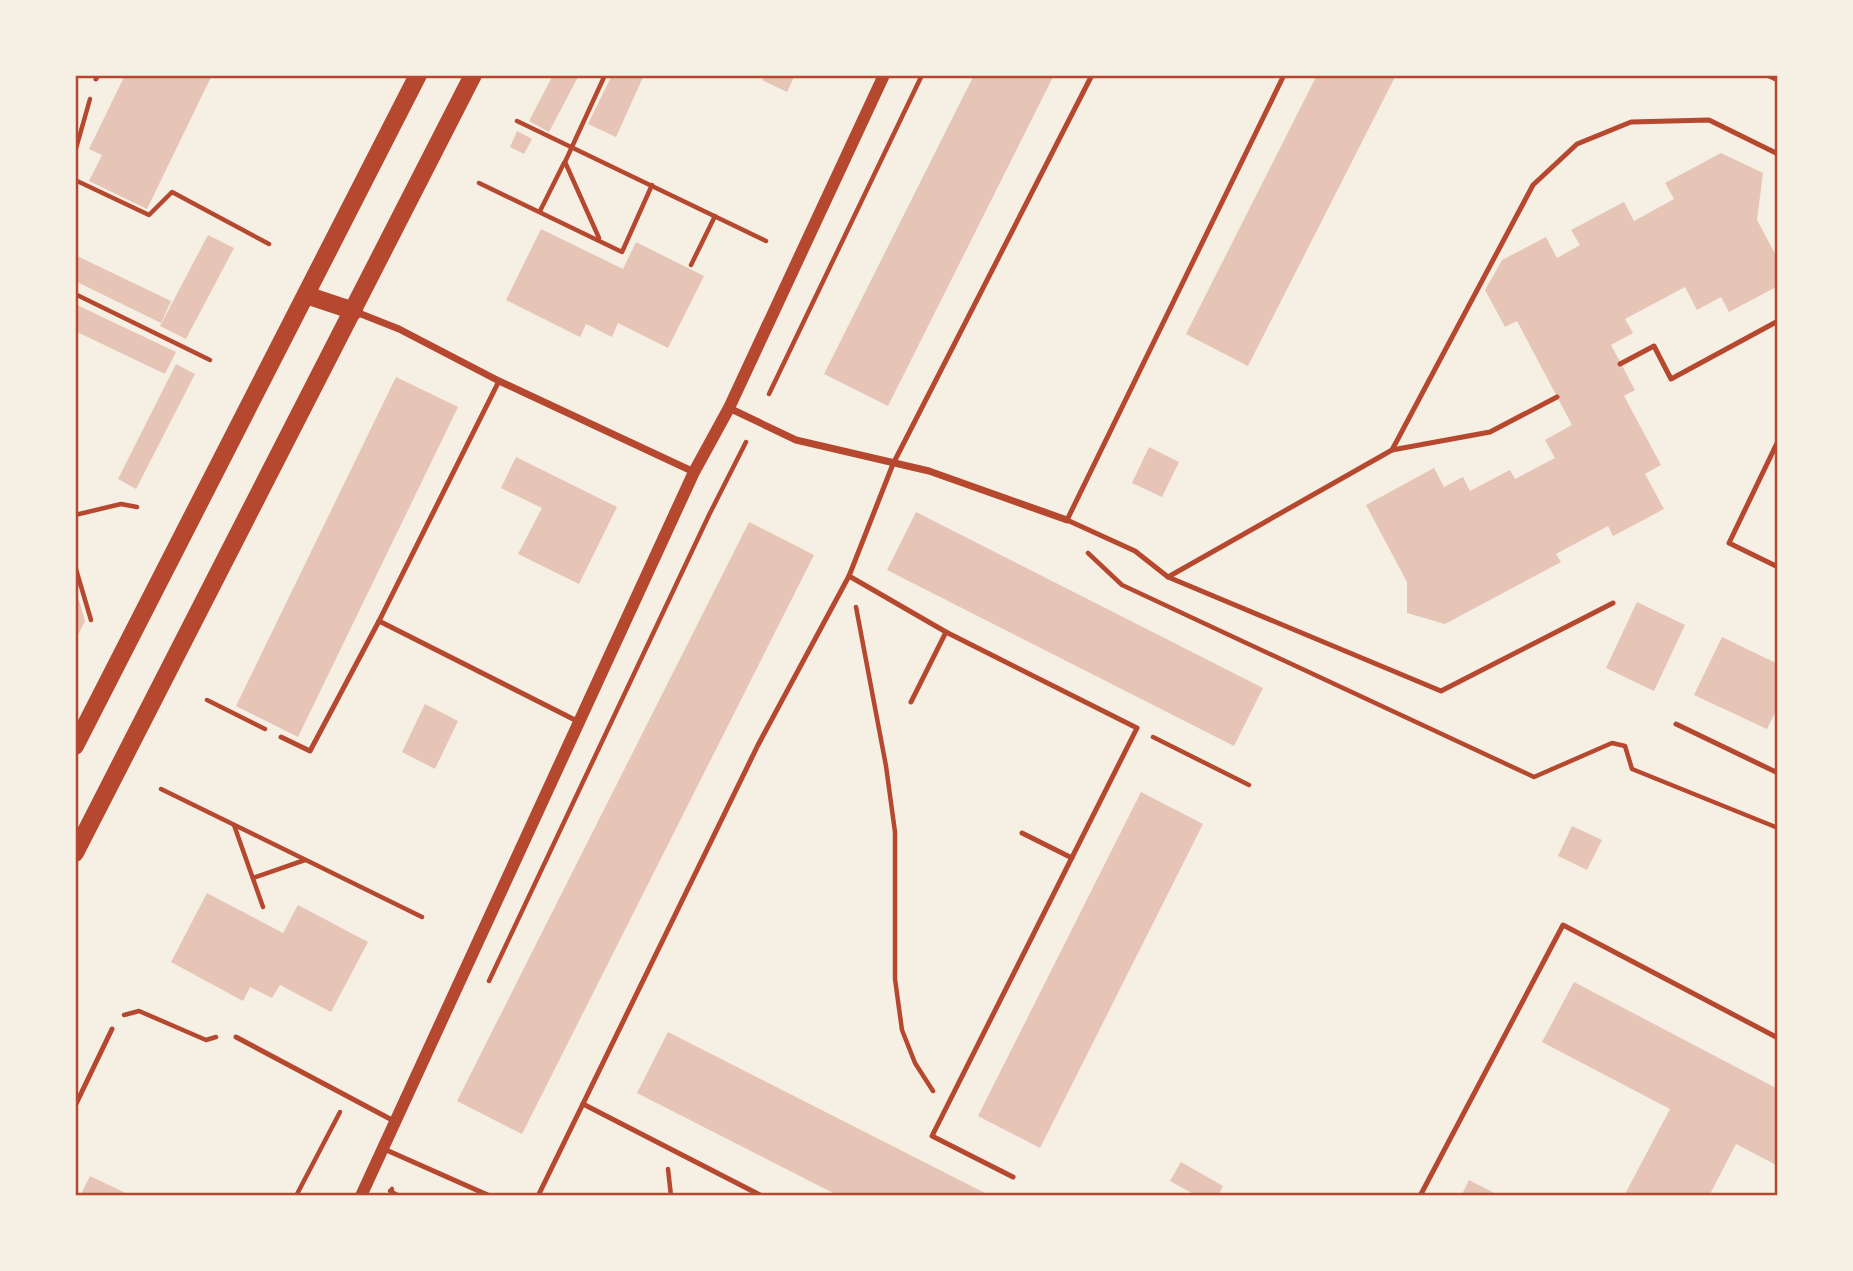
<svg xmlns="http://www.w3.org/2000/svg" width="1853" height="1271" viewBox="0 0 1853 1271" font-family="'Open Sans',sans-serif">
	<rect width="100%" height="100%" fill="#f6efe4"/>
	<g fill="#e6c5b7">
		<path d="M 125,75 L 212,75 L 147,209 L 89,181 L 102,155 L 89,149 Z"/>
		<path d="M 553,75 L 579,75 L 549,132 L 529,121 Z"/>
		<path d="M 612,75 L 644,75 L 616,137 L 588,124 Z"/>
		<path d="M 765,75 L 795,75 L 787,92 L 762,80 Z"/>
		<path d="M 974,75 L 1054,75 L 888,406 L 824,374 Z"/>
		<path d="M 1317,75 L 1396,75 L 1248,366 L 1186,334 Z"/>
		<path d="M 517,131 L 532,139 L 524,154 L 510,147 Z"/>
		<path d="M 1721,153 L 1763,173 L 1757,220 L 1778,259 L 1778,286 L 1729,312 L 1721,297 L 1697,310 L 1685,287 L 1625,319 L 1633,333 L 1611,345 L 1635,390 L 1624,396 L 1661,465 L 1645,474 L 1664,509 L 1613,536 L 1608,526 L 1556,554 L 1561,562 L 1445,624 L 1407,613 L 1407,582 L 1366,505 L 1434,468 L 1444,487 L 1463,477 L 1470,491 L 1510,470 L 1515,479 L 1555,458 L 1545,440 L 1572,425 L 1517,321 L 1505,327 L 1485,290 L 1502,260 L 1546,237 L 1557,258 L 1580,245 L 1571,230 L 1624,202 L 1634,221 L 1674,199 L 1665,183 Z"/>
		<path d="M 541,229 L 623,269 L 636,242 L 704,276 L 668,348 L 618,323 L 612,337 L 586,324 L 580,337 L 506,300 Z"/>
		<path d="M 208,235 L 234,248 L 186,339 L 160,326 Z"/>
		<path d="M 75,255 L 171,301 L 161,323 L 75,281 Z"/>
		<path d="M 75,304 L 176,352 L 165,374 L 75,331 Z"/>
		<path d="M 176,364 L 195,374 L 136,489 L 118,479 Z"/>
		<path d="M 396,377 L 458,407 L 298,737 L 236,706 Z"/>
		<path d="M 1149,447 L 1179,462 L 1162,497 L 1132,483 Z"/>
		<path d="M 516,457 L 617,507 L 579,584 L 518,554 L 542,508 L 501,488 Z"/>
		<path d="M 916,512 L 1263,688 L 1234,746 L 887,570 Z"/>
		<path d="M 749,522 L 814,555 L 522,1134 L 457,1101 Z"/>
		<path d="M 75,587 L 85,621 L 75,641 Z"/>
		<path d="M 1637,602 L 1685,625 L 1654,691 L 1606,668 Z"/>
		<path d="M 1722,637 L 1778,664 L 1778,707 L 1767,729 L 1694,695 Z"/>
		<path d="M 425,704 L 458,721 L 435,769 L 402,752 Z"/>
		<path d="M 1141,792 L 1203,824 L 1040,1148 L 978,1116 Z"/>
		<path d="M 1572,826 L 1602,840 L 1587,870 L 1558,856 Z"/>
		<path d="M 207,893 L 283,933 L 298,905 L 368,942 L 331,1012 L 280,985 L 272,998 L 250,987 L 243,1001 L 171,962 Z"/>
		<path d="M 1574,982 L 1778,1089 L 1778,1166 L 1736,1144 L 1709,1196 L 1624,1196 L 1670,1109 L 1542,1042 Z"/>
		<path d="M 668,1032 L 987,1194 L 986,1196 L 839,1196 L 637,1093 Z"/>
		<path d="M 1181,1162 L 1223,1186 L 1218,1196 L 1197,1196 L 1170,1181 Z"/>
		<path d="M 90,1176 L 132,1196 L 80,1196 Z"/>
		<path d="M 1469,1180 L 1500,1196 L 1461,1196 Z"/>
	</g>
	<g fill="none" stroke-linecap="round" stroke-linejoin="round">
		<g stroke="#b5482f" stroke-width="4.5">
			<path d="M 517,121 L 766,241"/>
			<path d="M 75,152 L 90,99"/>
			<path d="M 75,180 L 149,215 L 172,192 L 269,244"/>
			<path d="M 479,183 L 622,252 L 652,185"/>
			<path d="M 540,211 L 564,163"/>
			<path d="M 599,238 L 565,162 L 605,75"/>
			<path d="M 691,265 L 715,216"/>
			<path d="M 75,294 L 210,360"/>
			<path d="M 769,394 L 922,75"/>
			<path d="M 75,515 L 121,504 L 137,507"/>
			<path d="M 1088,553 L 1122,585 L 1534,777 L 1612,743 L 1625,746 L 1632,769 L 1778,828"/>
			<path d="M 75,566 L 91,620"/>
			<path d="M 856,607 L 886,766 L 895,832 L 895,979 L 902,1030 L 915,1063 L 933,1091"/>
			<path d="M 207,700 L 265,729"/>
			<path d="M 1153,737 L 1249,785"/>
			<path d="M 161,789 L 422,917"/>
			<path d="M 234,825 L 263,907"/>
			<path d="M 253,878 L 305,860"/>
			<path d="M 489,981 L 709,515 L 746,442"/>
			<path d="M 124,1015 L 139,1011 L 206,1040 L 216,1037"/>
			<path d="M 668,1169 L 671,1196"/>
			<path d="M 392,1189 L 390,1191 L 399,1196"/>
			<path d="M 296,1196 L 340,1112"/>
		</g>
		<g stroke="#b5482f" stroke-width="5">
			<path d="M 1284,75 L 1067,520 L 1135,551 L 1168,577 L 1392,450 L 1533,185 L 1577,144 L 1631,122 L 1709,120 L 1778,154"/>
			<path d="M 96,79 L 98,75"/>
			<path d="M 1620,364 L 1654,346 L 1671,379 L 1778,321"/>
			<path d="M 1778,441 L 1729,543 L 1778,567"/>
			<path d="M 1392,450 L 1490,432 L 1557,397"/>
			<path d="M 849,576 L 946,632 L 1137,728 L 932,1136 L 1013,1177"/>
			<path d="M 1168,577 L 1441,691 L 1613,603"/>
			<path d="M 379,621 L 579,722"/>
			<path d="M 911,702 L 946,632"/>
			<path d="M 1676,724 L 1778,773"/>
			<path d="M 281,737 L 310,751 L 379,621 L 499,381"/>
			<path d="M 1022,833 L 1072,858"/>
			<path d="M 236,1037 L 394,1121"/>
			<path d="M 583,1104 L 762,1196"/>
			<path d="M 75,1106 L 112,1029"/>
			<path d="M 384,1149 L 490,1196"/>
			<path d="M 538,1196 L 758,745 L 849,576 L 893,464 L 1092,75"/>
			<path d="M 1420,1196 L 1563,925 L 1778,1038"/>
		</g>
		<g stroke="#b5482f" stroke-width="7">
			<path d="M 1770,75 L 1778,79"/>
			<path d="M 356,312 L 399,329 L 499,381 L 694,472"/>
			<path d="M 729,408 L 796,440 L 929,471 L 1067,520"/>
		</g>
		<path stroke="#b5482f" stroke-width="12" d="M 361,1196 L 694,472 L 729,408 L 884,75"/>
		<g stroke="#b5482f" stroke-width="18">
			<path d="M 306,295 L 354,311"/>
			<path d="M 75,746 L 418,75"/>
			<path d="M 75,853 L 473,75"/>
		</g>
	</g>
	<rect width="1853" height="1271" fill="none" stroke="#f6efe4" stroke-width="154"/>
	<rect x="77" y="77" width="1699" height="1117" fill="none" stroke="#b5482f" stroke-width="2.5"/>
</svg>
